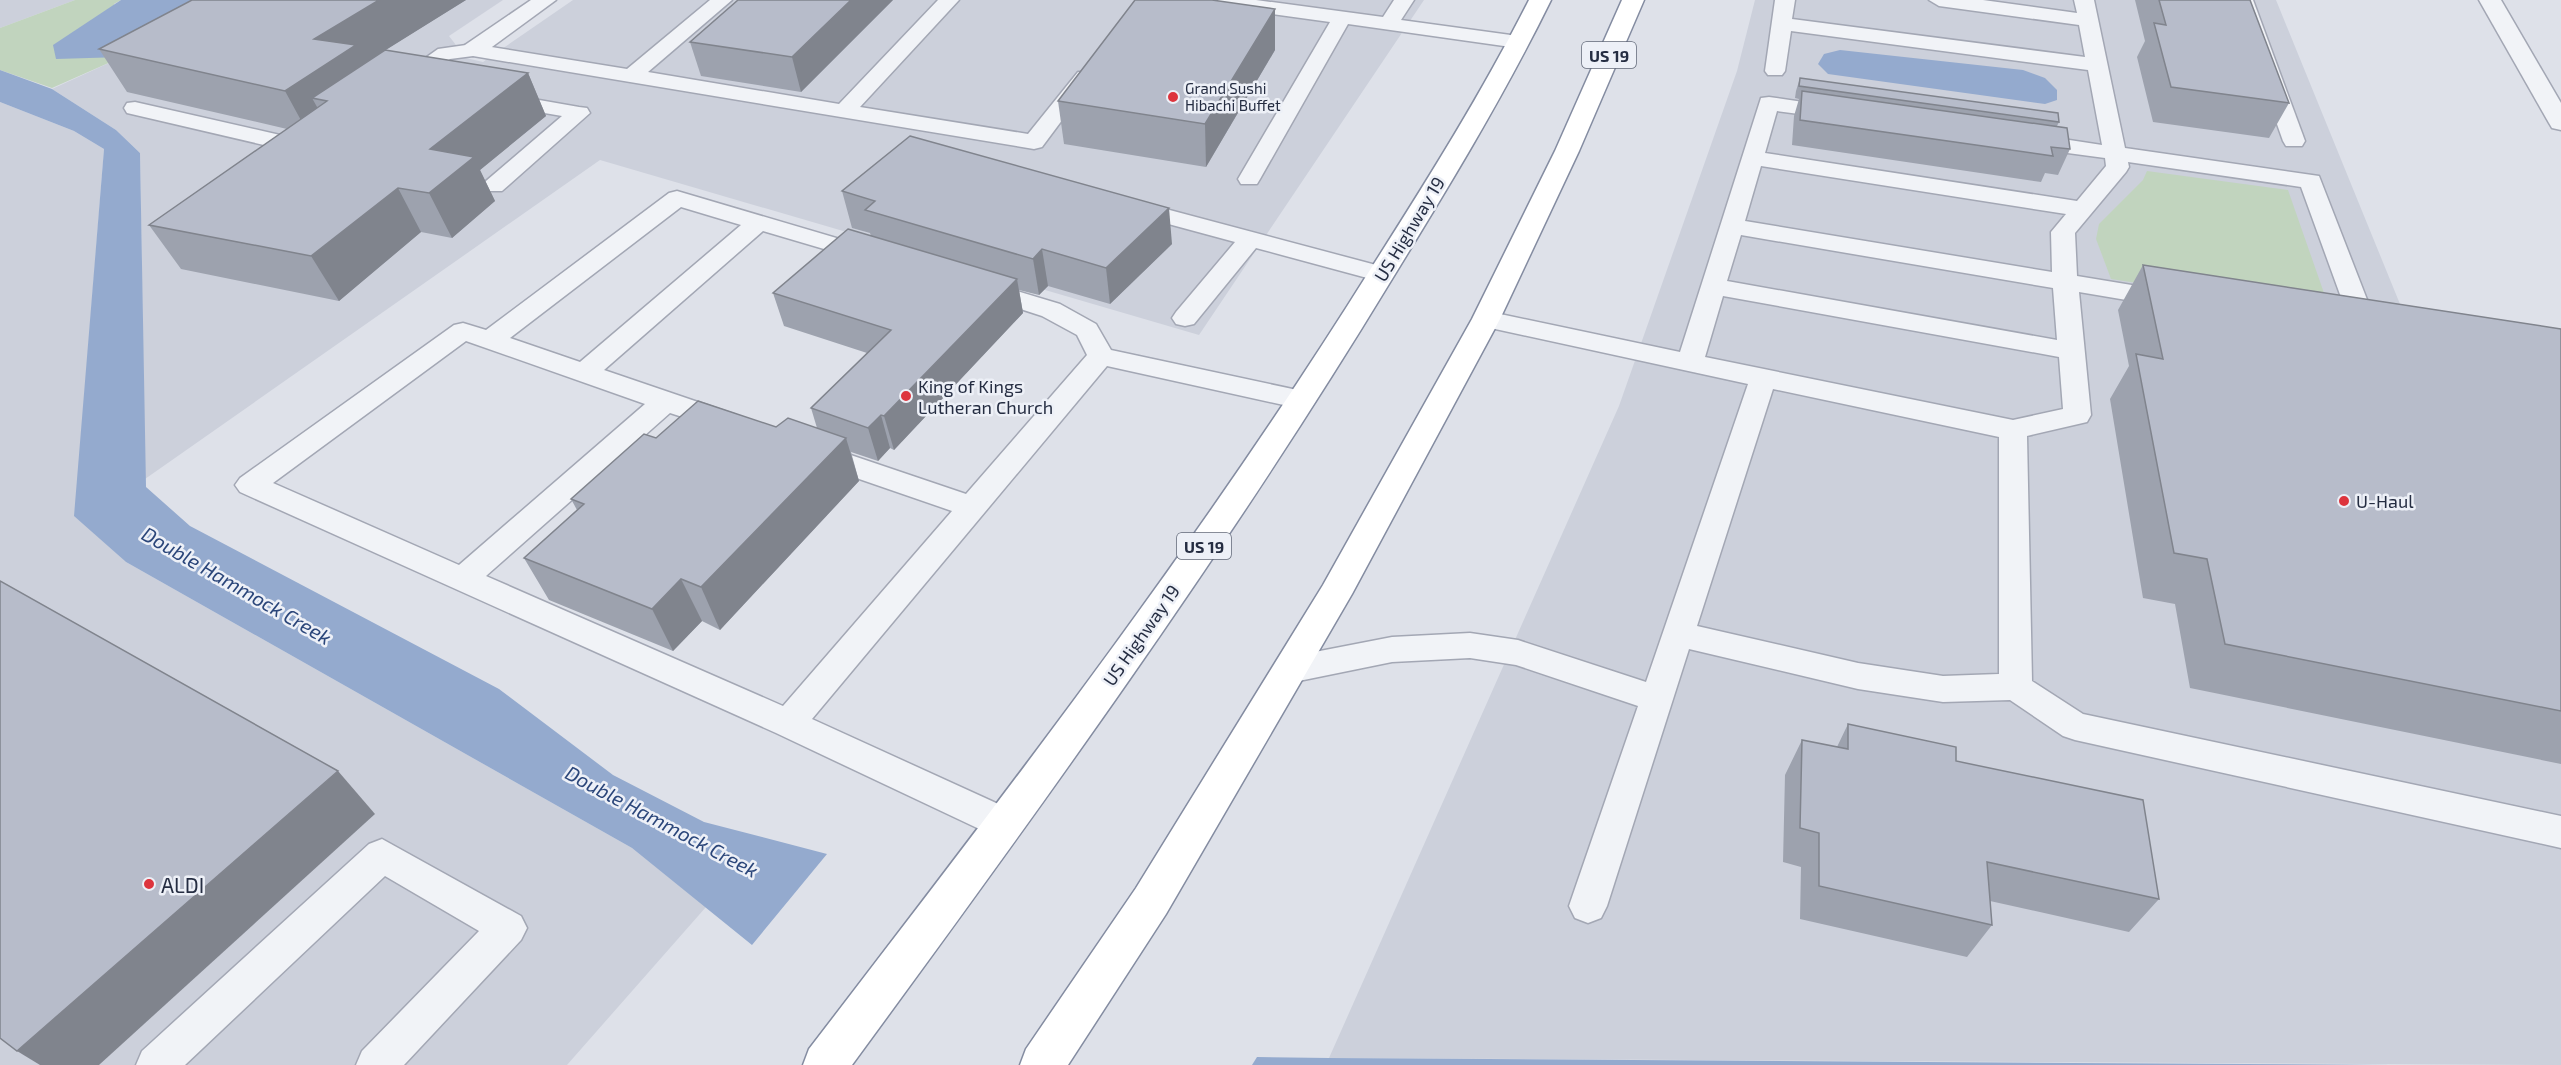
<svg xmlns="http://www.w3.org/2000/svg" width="2561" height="1065" viewBox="0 0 2561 1065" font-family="'Exo 2',sans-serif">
	<rect width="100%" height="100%" fill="#dee1e9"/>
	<g fill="#ccd0db">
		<path d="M 0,0 L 75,0 L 0,28 Z"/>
		<path d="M 290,0 L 503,0 L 449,36 L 466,58 L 483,62 L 573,0 L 1424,0 L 1199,335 L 600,160 L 145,479 L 140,153 L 116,130 L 52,89 L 122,57 Z"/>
		<path d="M 1755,0 L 2276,0 L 2402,309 L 2561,329 L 2561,1065 L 1329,1058 L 1619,406 L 1737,71 Z"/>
		<path d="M 0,102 L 74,131 L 104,149 L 75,516 L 126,562 L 632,848 L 706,907 L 567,1065 L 0,1065 Z"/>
	</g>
	<g fill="#c1d4be">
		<path d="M 75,0 L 121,0 L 114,4 L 122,57 L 52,88 L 0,70 L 0,28 Z"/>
		<path d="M 2147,171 L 2288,190 L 2331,313 L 2111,279 L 2096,239 L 2099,224 L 2143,180 Z"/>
	</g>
	<g fill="#94aace">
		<path d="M 121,0 L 290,0 L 122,57 L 56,59 L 53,45 Z"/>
		<path d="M 1840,50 L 2023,70 L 2045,78 L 2057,90 L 2057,100 L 2045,104 L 1828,74 L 1818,64 L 1824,54 Z"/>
		<path d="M 0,70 L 52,89 L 116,130 L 140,153 L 146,487 L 190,526 L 499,689 L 613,775 L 704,822 L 827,854 L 752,945 L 632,848 L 126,562 L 74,516 L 104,149 L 74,131 L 0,102 Z"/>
		<path d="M 1257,1057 L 1329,1058 L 2391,1065 L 1252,1065 Z"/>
	</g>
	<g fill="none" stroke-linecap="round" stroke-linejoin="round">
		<defs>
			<g id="service">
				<path d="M 710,0 L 732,0 L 648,72 L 839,104 L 938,0 L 959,0 L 860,107 L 1028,134 L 1078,72 L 1092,72 L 1095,76 L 1042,147 L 1034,149 L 473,56 L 450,59 L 411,85 L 397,85 L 393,81 L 438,49 L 473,44 L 627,69 Z"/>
				<path d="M 1204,0 L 1256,0 L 1383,17 L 1394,0 L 1414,0 L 1401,20 L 1518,36 L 1525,38 L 1528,42 L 1525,46 L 1518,48 L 1348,24 L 1260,179 L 1257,184 L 1241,184 L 1238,179 L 1330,22 L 1214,6 Z"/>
				<path d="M 1775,0 L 1795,0 L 1792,19 L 2085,57 L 2079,25 L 1939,6 L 1929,0 L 1983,0 L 2077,13 L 2074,0 L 2094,0 L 2125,148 L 2319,176 L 2380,333 L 2376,339 L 2367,341 L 2358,339 L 2354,333 L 2301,187 L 2128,162 L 2129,167 L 2126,172 L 2075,233 L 2077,276 L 2168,291 L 2177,293 L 2181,299 L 2177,305 L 2168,307 L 2079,292 L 2091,415 L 2087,422 L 2027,436 L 2032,681 L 2083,714 L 2561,816 L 2561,848 L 2075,740 L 2063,736 L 2010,700 L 1943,702 L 1858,689 L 1689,649 L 1607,906 L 1601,918 L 1588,923 L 1575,918 L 1569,906 L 1638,706 L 1516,665 L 1470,658 L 1392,662 L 1289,683 L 1277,679 L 1273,670 L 1277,661 L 1289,657 L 1392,637 L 1470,633 L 1518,640 L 1646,682 L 1748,384 L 1486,327 L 1477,325 L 1473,319 L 1477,313 L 1486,311 L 1680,352 L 1761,98 L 1769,97 L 1837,107 L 1845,108 L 1848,113 L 1845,118 L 1837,119 L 1777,111 L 1765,153 L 2077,201 L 2106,166 L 2105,158 L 2030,148 L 2022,146 L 2019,141 L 2022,136 L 2030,134 L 2102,145 L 2088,70 L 1791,31 L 1785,71 L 1782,75 L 1768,75 L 1765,71 ZM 1761,166 L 2066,214 L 2051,232 L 2052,272 L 1745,221 ZM 1741,235 L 2053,288 L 2057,340 L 1727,281 ZM 1723,296 L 2059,357 L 2063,409 L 2013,420 L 1705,357 ZM 1773,389 L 1999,437 L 1999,674 L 1943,676 L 1858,663 L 1697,626 Z"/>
				<path d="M 2233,0 L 2253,0 L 2305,141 L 2302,146 L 2286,146 L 2283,141 Z"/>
				<path d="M 500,93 L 579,107 L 587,108 L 590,113 L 502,191 L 486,191 L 482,186 L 486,181 L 562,116 L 492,104 L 489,99 L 492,94 Z"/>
				<path d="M 135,102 L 315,143 L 318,148 L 315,153 L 307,155 L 127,113 L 124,108 L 127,103 Z"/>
				<path d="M 677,191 L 877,250 L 880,255 L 877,260 L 868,262 L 763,231 L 604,370 L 736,415 L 740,422 L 736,429 L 726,431 L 670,413 L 486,576 L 783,706 L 952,511 L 807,461 L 803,454 L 807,447 L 817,444 L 827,447 L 966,494 L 1087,355 L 1077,335 L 1042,316 L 974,294 L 970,289 L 974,284 L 983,281 L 1060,304 L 1096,324 L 1111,350 L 1302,391 L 1312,394 L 1316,400 L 1312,406 L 1302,409 L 1107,366 L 812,719 L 1018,813 L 1023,824 L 1018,835 L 1005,840 L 992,835 L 776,733 L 240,492 L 235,485 L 240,478 L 454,325 L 463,323 L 486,330 L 669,193 ZM 681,207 L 741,225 L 580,362 L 510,338 ZM 466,341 L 645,404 L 459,565 L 273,483 Z"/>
				<path d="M 1132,200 L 1391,269 L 1394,274 L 1391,279 L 1382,282 L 1256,248 L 1194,324 L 1185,326 L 1176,324 L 1172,318 L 1176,312 L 1235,242 L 1124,212 L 1120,207 L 1124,202 Z"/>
				<path d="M 382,839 L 521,916 L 527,928 L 521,940 L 404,1065 L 356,1065 L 362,1051 L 479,931 L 385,876 L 185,1065 L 136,1065 L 142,1051 L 369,844 Z"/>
			</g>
			<g id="minor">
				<path d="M 531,0 L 556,0 L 481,55 L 465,55 L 462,50 L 465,45 Z"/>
				<path d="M 2479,0 L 2501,0 L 2561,103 L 2561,130 L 2552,128 L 2549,123 Z"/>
			</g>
			<g id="trunk">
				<path d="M 1529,0 L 1551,0 C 1503,98 1446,191 1389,284 C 1225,554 1039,810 852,1065 L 803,1065 L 809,1049 C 1004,795 1200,542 1370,270 C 1426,182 1482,93 1529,0 Z"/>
				<path d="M 1622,0 L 1644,0 L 1579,151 L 1500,319 L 1352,594 L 1166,914 L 1068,1065 L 1020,1065 L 1026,1049 L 1136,888 L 1323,585 L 1472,319 L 1555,151 Z"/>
			</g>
		</defs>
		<use href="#service" stroke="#a3a7b4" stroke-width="3"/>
		<use href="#minor" stroke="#a3a7b4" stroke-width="3"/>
		<use href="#trunk" stroke="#848ca1" stroke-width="3"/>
		<use href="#service" fill="#f1f3f7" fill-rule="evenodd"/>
		<use href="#minor" fill="#f1f3f7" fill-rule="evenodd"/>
		<use href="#trunk" fill="#fff" fill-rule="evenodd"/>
	</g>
	<g fill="#9da2ae">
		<path d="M 192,0 L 466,0 L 385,50 L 528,73 L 546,116 L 480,170 L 495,201 L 452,238 L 421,232 L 339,301 L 181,269 L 149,225 L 287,129 L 127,92 L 99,49 Z"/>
		<path d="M 893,0 L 801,92 L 701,76 L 690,42 Z"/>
		<path d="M 2135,0 L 2250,0 L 2289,103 L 2269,138 L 2153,122 L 2137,57 L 2145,41 Z"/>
		<path d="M 1275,50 L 1206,167 L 1064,144 L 1058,101 Z"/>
		<path d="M 1800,78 L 2059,122 L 2057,126 L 2070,149 L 2058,175 L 2045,173 L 2041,182 L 1792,145 L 1794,116 L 1799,99 L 1795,98 L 1796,91 Z"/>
		<path d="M 842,191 L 1172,244 L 1110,304 L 1048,286 L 1039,295 L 1019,290 L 1023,313 L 894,450 L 890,448 L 878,461 L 851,452 L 859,481 L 720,630 L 702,621 L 673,651 L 549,600 L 524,558 L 577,510 L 571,499 L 656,438 L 776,427 L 817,428 L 811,408 L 867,353 L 784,326 L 773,293 L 871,236 L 870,233 L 852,228 Z"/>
		<path d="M 2143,265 L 2561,329 L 2561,764 L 2190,688 L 2175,604 L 2143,598 L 2110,399 L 2129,366 L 2118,310 Z"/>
		<path d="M 1848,724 L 1956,761 L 2159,899 L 2129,932 L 1990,901 L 1992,925 L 1967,957 L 1800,919 L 1801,867 L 1783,862 L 1785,775 L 1802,740 L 1837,747 Z"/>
	</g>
	<g fill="#80848d">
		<path d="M 379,0 L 466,0 L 365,63 L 327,101 L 312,98 L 326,123 L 309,135 L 285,91 L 314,39 Z"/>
		<path d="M 851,0 L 893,0 L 801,92 L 792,57 Z"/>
		<path d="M 1275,9 L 1275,50 L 1206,167 L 1205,124 Z"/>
		<path d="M 528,73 L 546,116 L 480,170 L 495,201 L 452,238 L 429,193 L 430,149 Z"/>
		<path d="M 398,188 L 421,232 L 339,301 L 311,256 Z"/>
		<path d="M 1169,208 L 1172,244 L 1110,304 L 1106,268 Z"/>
		<path d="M 1042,249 L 1048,286 L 1039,295 L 1033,259 Z"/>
		<path d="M 1017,279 L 1023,313 L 894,450 L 884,416 Z"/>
		<path d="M 881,415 L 890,448 L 878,461 L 868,428 Z"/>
		<path d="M 846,438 L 859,481 L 720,630 L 701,587 Z"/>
		<path d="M 681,579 L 702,621 L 673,651 L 652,609 Z"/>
		<path d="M 338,771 L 375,814 L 99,1065 L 40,1065 L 17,1051 Z"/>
	</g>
	<g fill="#b7bcca" stroke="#80848d" stroke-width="1.5">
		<path d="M 192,0 L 379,0 L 314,39 L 356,45 L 285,91 L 99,49 Z"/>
		<path d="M 738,0 L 851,0 L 792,57 L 690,42 Z"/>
		<path d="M 1135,0 L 1212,0 L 1275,9 L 1205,124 L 1058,101 Z"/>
		<path d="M 2159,0 L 2250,0 L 2289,103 L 2171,87 L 2154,23 L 2166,25 Z"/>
		<path d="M 385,50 L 528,73 L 430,149 L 474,157 L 429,193 L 398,188 L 311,256 L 149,225 L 327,101 L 312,98 Z"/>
		<path d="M 1800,78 L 2058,113 L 2059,122 L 1799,86 Z"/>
		<path d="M 1802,91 L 2067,128 L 2070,149 L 2051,147 L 2053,156 L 1800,120 Z"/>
		<path d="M 910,136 L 1169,208 L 1106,268 L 1042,249 L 1033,259 L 865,210 L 875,201 L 842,191 Z"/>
		<path d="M 848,229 L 1017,279 L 884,416 L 881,415 L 868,428 L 811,408 L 891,330 L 773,293 Z"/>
		<path d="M 2143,265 L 2561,329 L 2561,711 L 2225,644 L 2207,559 L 2174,553 L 2136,354 L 2163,359 Z"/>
		<path d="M 698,401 L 776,427 L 788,418 L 846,438 L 701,587 L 681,579 L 652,609 L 524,558 L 584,504 L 571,499 L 644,434 L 656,438 Z"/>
		<path d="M 0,581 L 338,771 L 17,1051 L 0,1038 Z"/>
		<path d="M 1848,724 L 1956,747 L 1956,761 L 2143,800 L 2159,899 L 1987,862 L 1992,925 L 1819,886 L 1819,833 L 1800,828 L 1802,740 L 1848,749 Z"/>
	</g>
	<g fill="#dd343d" stroke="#edf0f7" stroke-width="2">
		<circle cx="1173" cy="97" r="6"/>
		<circle cx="906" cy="396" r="6"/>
		<circle cx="2344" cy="501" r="6"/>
		<circle cx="149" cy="884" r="6"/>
	</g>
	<g text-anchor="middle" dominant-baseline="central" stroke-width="5" stroke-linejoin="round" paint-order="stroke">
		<g font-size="15" fill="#252d42" stroke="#edf0f7" text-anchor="start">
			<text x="1185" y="88">Grand Sushi<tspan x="1185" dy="17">Hibachi Buffet</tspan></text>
		</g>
		<g fill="#edf0f7" stroke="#616878" stroke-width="1.5">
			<rect x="1582" y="42" width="54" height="26" rx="4.5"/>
			<rect x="1177" y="533" width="54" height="26" rx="4.5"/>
		</g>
		<g font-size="16" font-weight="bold" fill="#252d42">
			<text x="1609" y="55">US 19</text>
			<text x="1204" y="546">US 19</text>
		</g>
		<g font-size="18" fill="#252d42" stroke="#edf0f7">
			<text transform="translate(1409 229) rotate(-59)">US Highway 19</text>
			<text transform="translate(1141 635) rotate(-55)">US Highway 19</text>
		</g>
		<g font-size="18" fill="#252d42" stroke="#edf0f7" text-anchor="start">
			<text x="918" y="386">King of Kings<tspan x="918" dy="21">Lutheran Church</tspan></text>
			<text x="2356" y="501">U-Haul</text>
		</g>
		<g font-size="20" font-style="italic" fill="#2b467a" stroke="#edf0f7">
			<text transform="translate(237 585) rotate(30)">Double Hammock Creek</text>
			<text transform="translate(662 821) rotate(28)">Double Hammock Creek</text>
		</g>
		<g font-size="21" fill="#252d42" stroke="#edf0f7" text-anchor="start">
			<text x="161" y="884">ALDI</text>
		</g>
	</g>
</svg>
